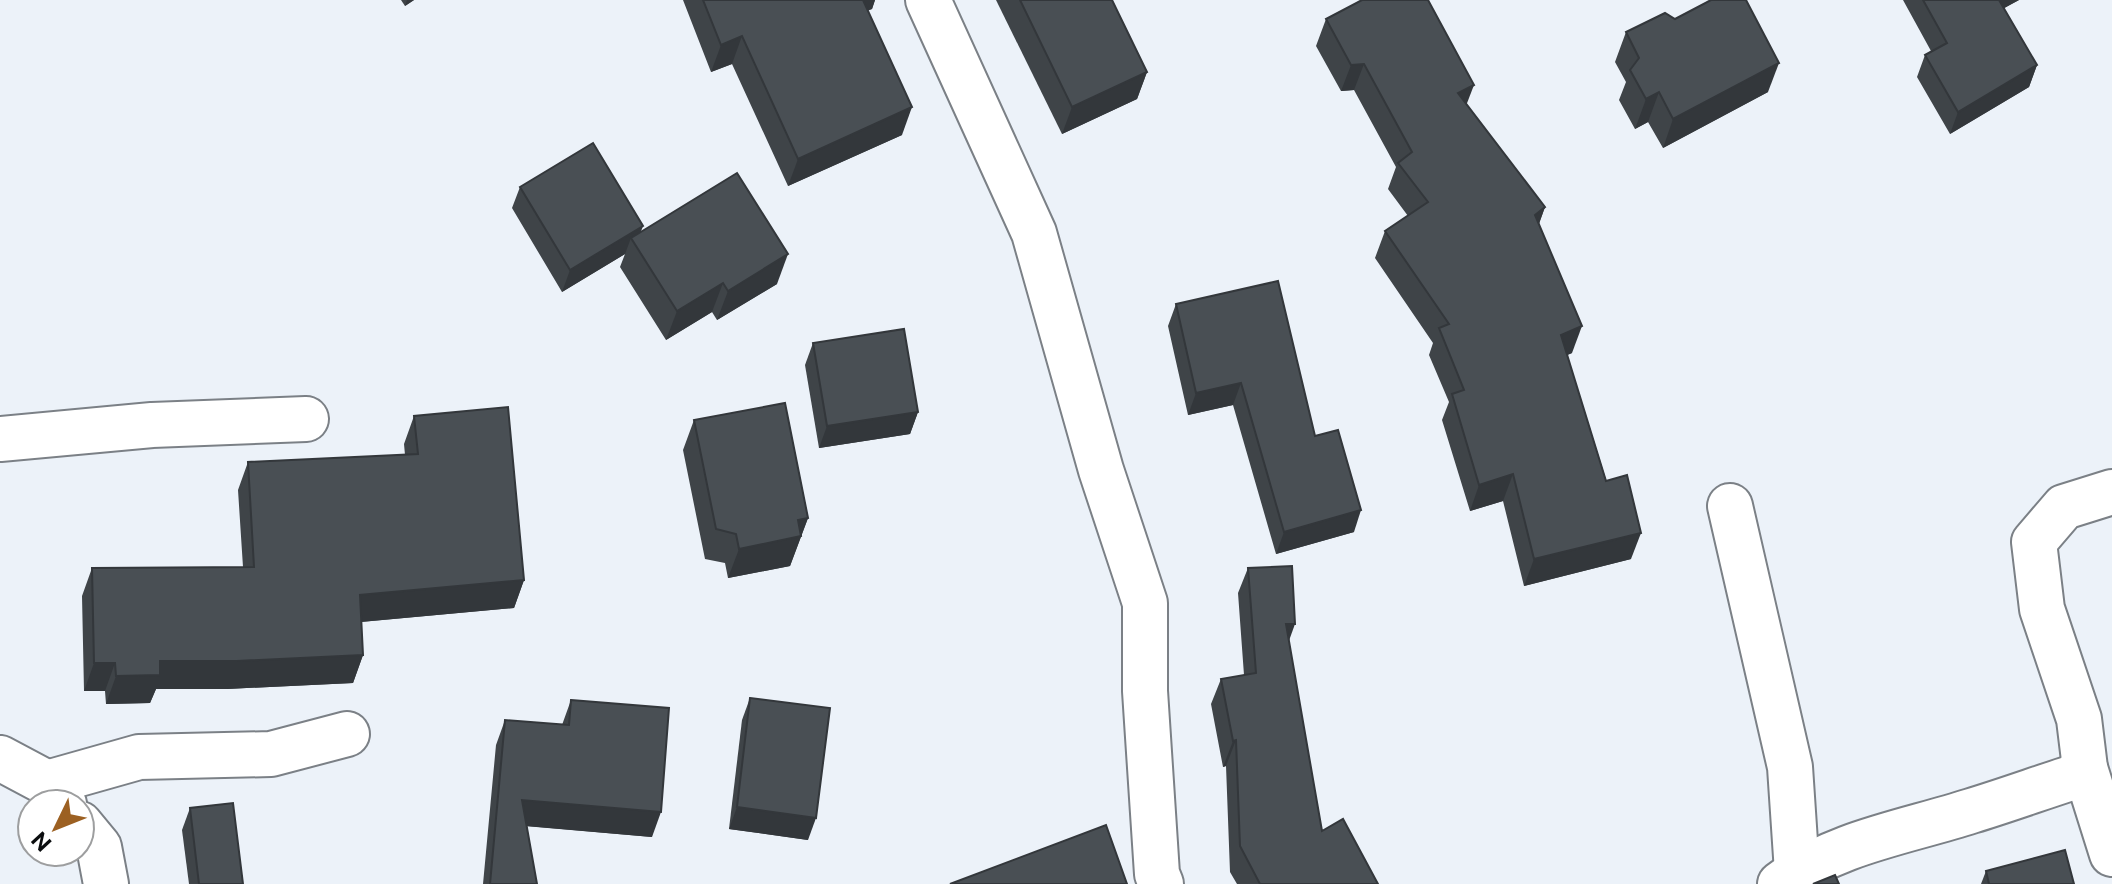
<svg xmlns="http://www.w3.org/2000/svg" width="2112" height="884" viewBox="0 0 2112 884" font-family="'Public Sans',sans-serif">
	<rect width="100%" height="100%" fill="#ecf2f9"/>
	<g fill="none" stroke-linecap="round" stroke-linejoin="round">
		<defs>
			<g id="minor">
				<path d="M 928,0 L 1034,233 L 1101,470 L 1145,603 L 1145,691 L 1157,874 L 1161,884"/>
				<path d="M 0,439 L 152,425 L 306,419"/>
				<path d="M 2112,492 L 2064,507 L 2034,542 L 2042,609 L 2079,719 L 2085,768 L 2112,854"/>
				<path d="M 1730,506 L 1790,767 L 1797,872"/>
				<path d="M 0,758 L 47,783 L 64,804"/>
				<path d="M 47,783 L 139,757 L 271,754 L 347,734"/>
				<path d="M 80,824 L 99,847 L 106,884"/>
				<path d="M 1780,884 C 1836,842 1906,832 1971,811 C 2004,801 2037,789 2071,778 L 2085,768"/>
			</g>
		</defs>
		<use href="#minor" stroke="#7b8086" stroke-width="48"/>
		<use href="#minor" stroke="#fff" stroke-width="44"/>
	</g>
	<g fill="#3f4448">
		<path d="M 401,0 L 414,0 L 405,6 Z"/>
		<path d="M 683,0 L 875,0 L 872,9 L 868,10 L 902,135 L 788,186 L 732,64 L 711,72 Z"/>
		<path d="M 996,0 L 1112,0 L 1147,72 L 1137,99 L 1062,134 Z"/>
		<path d="M 1903,0 L 2019,0 L 2004,8 L 2037,65 L 2029,87 L 1950,134 L 1917,77 L 1925,55 L 1931,51 Z"/>
		<path d="M 1326,19 L 1467,105 L 1545,207 L 1539,224 L 1572,353 L 1567,355 L 1631,559 L 1524,586 L 1503,501 L 1470,511 L 1442,420 L 1449,402 L 1429,355 L 1433,343 L 1375,258 L 1385,231 L 1408,216 L 1388,189 L 1396,167 L 1354,90 L 1341,91 L 1316,46 Z"/>
		<path d="M 1626,32 L 1768,92 L 1663,148 L 1648,122 L 1635,129 L 1619,100 L 1626,82 L 1615,62 Z"/>
		<path d="M 520,187 L 641,232 L 777,284 L 717,320 L 712,312 L 666,340 L 620,267 L 625,254 L 562,292 L 512,208 Z"/>
		<path d="M 1176,304 L 1315,436 L 1354,532 L 1276,554 L 1233,405 L 1188,415 L 1168,326 Z"/>
		<path d="M 813,343 L 918,412 L 910,434 L 819,448 L 805,365 Z"/>
		<path d="M 414,416 L 524,580 L 514,608 L 361,622 L 363,655 L 353,683 L 227,689 L 156,689 L 150,703 L 106,704 L 105,691 L 84,691 L 82,596 L 92,568 L 243,567 L 238,490 L 248,462 L 405,455 L 404,444 Z"/>
		<path d="M 694,420 L 808,518 L 790,566 L 728,578 L 725,563 L 705,559 L 683,450 Z"/>
		<path d="M 1248,568 L 1289,642 L 1322,831 L 1378,884 L 1237,884 L 1230,872 L 1226,766 L 1223,767 L 1211,704 L 1221,679 L 1244,675 L 1238,593 Z"/>
		<path d="M 750,698 L 808,840 L 729,829 L 742,720 Z"/>
		<path d="M 571,700 L 652,837 L 527,826 L 537,884 L 483,884 L 496,745 L 505,720 L 562,725 Z"/>
		<path d="M 190,808 L 243,884 L 189,884 L 182,830 Z"/>
		<path d="M 1986,871 L 2074,884 L 1981,884 Z"/>
	</g>
	<g fill="#33373b">
		<path d="M 407,0 L 414,0 L 405,6 Z"/>
		<path d="M 855,0 L 875,0 L 872,9 L 849,18 Z"/>
		<path d="M 1994,0 L 2019,0 L 1988,17 Z"/>
		<path d="M 742,36 L 732,64 L 711,72 L 721,45 Z"/>
		<path d="M 1779,63 L 1768,92 L 1663,148 L 1673,119 Z"/>
		<path d="M 1364,64 L 1354,90 L 1341,91 L 1351,65 Z"/>
		<path d="M 2037,65 L 2029,87 L 1950,134 L 1958,112 Z"/>
		<path d="M 1147,72 L 1137,99 L 1062,134 L 1072,107 Z"/>
		<path d="M 1474,85 L 1464,111 L 1458,93 Z"/>
		<path d="M 1659,92 L 1648,122 L 1635,129 L 1646,99 Z"/>
		<path d="M 912,107 L 902,135 L 788,186 L 798,159 Z"/>
		<path d="M 1545,207 L 1535,234 L 1535,215 Z"/>
		<path d="M 643,226 L 636,245 L 631,238 L 625,254 L 562,292 L 570,270 Z"/>
		<path d="M 788,254 L 777,284 L 717,320 L 728,291 Z"/>
		<path d="M 723,283 L 712,312 L 666,340 L 677,311 Z"/>
		<path d="M 1582,326 L 1572,353 L 1551,362 L 1561,335 Z"/>
		<path d="M 1241,383 L 1233,405 L 1188,415 L 1196,393 Z"/>
		<path d="M 918,412 L 910,434 L 819,448 L 827,426 Z"/>
		<path d="M 1513,474 L 1503,501 L 1470,511 L 1479,485 Z"/>
		<path d="M 1361,510 L 1354,532 L 1276,554 L 1284,532 Z"/>
		<path d="M 808,518 L 790,566 L 728,578 L 739,549 L 798,520 Z"/>
		<path d="M 1641,533 L 1631,559 L 1524,586 L 1534,559 Z"/>
		<path d="M 524,580 L 514,608 L 349,623 L 360,595 Z"/>
		<path d="M 1286,624 L 1295,624 L 1286,649 Z"/>
		<path d="M 363,655 L 353,683 L 227,689 L 156,689 L 150,703 L 106,704 L 116,676 L 160,661 Z"/>
		<path d="M 94,663 L 115,663 L 105,691 L 84,691 Z"/>
		<path d="M 1236,740 L 1226,766 L 1223,767 L 1233,741 Z"/>
		<path d="M 522,800 L 661,812 L 652,837 L 513,825 Z"/>
		<path d="M 737,807 L 816,818 L 808,840 L 729,829 Z"/>
	</g>
	<g fill="#494f54" stroke="#33373b" stroke-width="2">
		<path d="M 703,0 L 863,0 L 912,107 L 798,159 L 742,36 L 721,45 Z"/>
		<path d="M 1020,0 L 1112,0 L 1147,72 L 1072,107 Z"/>
		<path d="M 1362,0 L 1428,0 L 1474,85 L 1458,93 L 1545,207 L 1535,215 L 1582,326 L 1561,335 L 1606,481 L 1627,475 L 1641,533 L 1534,559 L 1513,474 L 1479,485 L 1452,394 L 1464,390 L 1439,328 L 1449,324 L 1385,231 L 1428,202 L 1398,163 L 1412,152 L 1364,64 L 1351,65 L 1326,19 Z"/>
		<path d="M 1711,0 L 1746,0 L 1779,63 L 1673,119 L 1659,92 L 1646,99 L 1630,70 L 1639,58 L 1626,32 L 1665,13 L 1675,19 Z"/>
		<path d="M 1923,0 L 1999,0 L 2037,65 L 1958,112 L 1925,55 L 1947,43 Z"/>
		<path d="M 593,143 L 643,226 L 570,270 L 520,187 Z"/>
		<path d="M 737,173 L 788,254 L 728,291 L 723,283 L 677,311 L 631,238 Z"/>
		<path d="M 1278,281 L 1315,436 L 1338,430 L 1361,510 L 1284,532 L 1241,383 L 1196,393 L 1176,304 Z"/>
		<path d="M 904,329 L 918,412 L 827,426 L 813,343 Z"/>
		<path d="M 785,403 L 808,518 L 798,520 L 801,536 L 739,549 L 736,534 L 716,529 L 694,420 Z"/>
		<path d="M 508,407 L 524,580 L 360,595 L 363,655 L 237,661 L 160,661 L 160,675 L 116,676 L 115,663 L 94,663 L 92,568 L 254,567 L 248,462 L 418,454 L 414,416 Z"/>
		<path d="M 1292,566 L 1295,624 L 1286,624 L 1322,831 L 1343,819 L 1378,884 L 1260,884 L 1240,846 L 1236,740 L 1233,741 L 1221,679 L 1256,673 L 1248,568 Z"/>
		<path d="M 750,698 L 830,708 L 816,818 L 737,807 Z"/>
		<path d="M 571,700 L 669,708 L 661,812 L 522,800 L 537,884 L 490,884 L 505,720 L 569,725 Z"/>
		<path d="M 233,803 L 243,884 L 199,884 L 190,808 Z"/>
		<path d="M 1106,825 L 1127,884 L 950,884 Z"/>
		<path d="M 2065,850 L 2074,884 L 1989,884 L 1986,871 Z"/>
		<path d="M 1835,875 L 1839,884 L 1813,884 Z"/>
	</g>
	<g transform="translate(56 828) rotate(227)"><circle r="38" fill="#ffffff" stroke="#9d9e9f" stroke-width="2"/>
	<path d="M0-6L14 30L0 20L-14 30Z" fill="#9c6022"/>
	<text y="-12" font-size="22" font-weight="bold" text-anchor="middle" fill="#0b0d0f">N</text>
	</g>
</svg>
